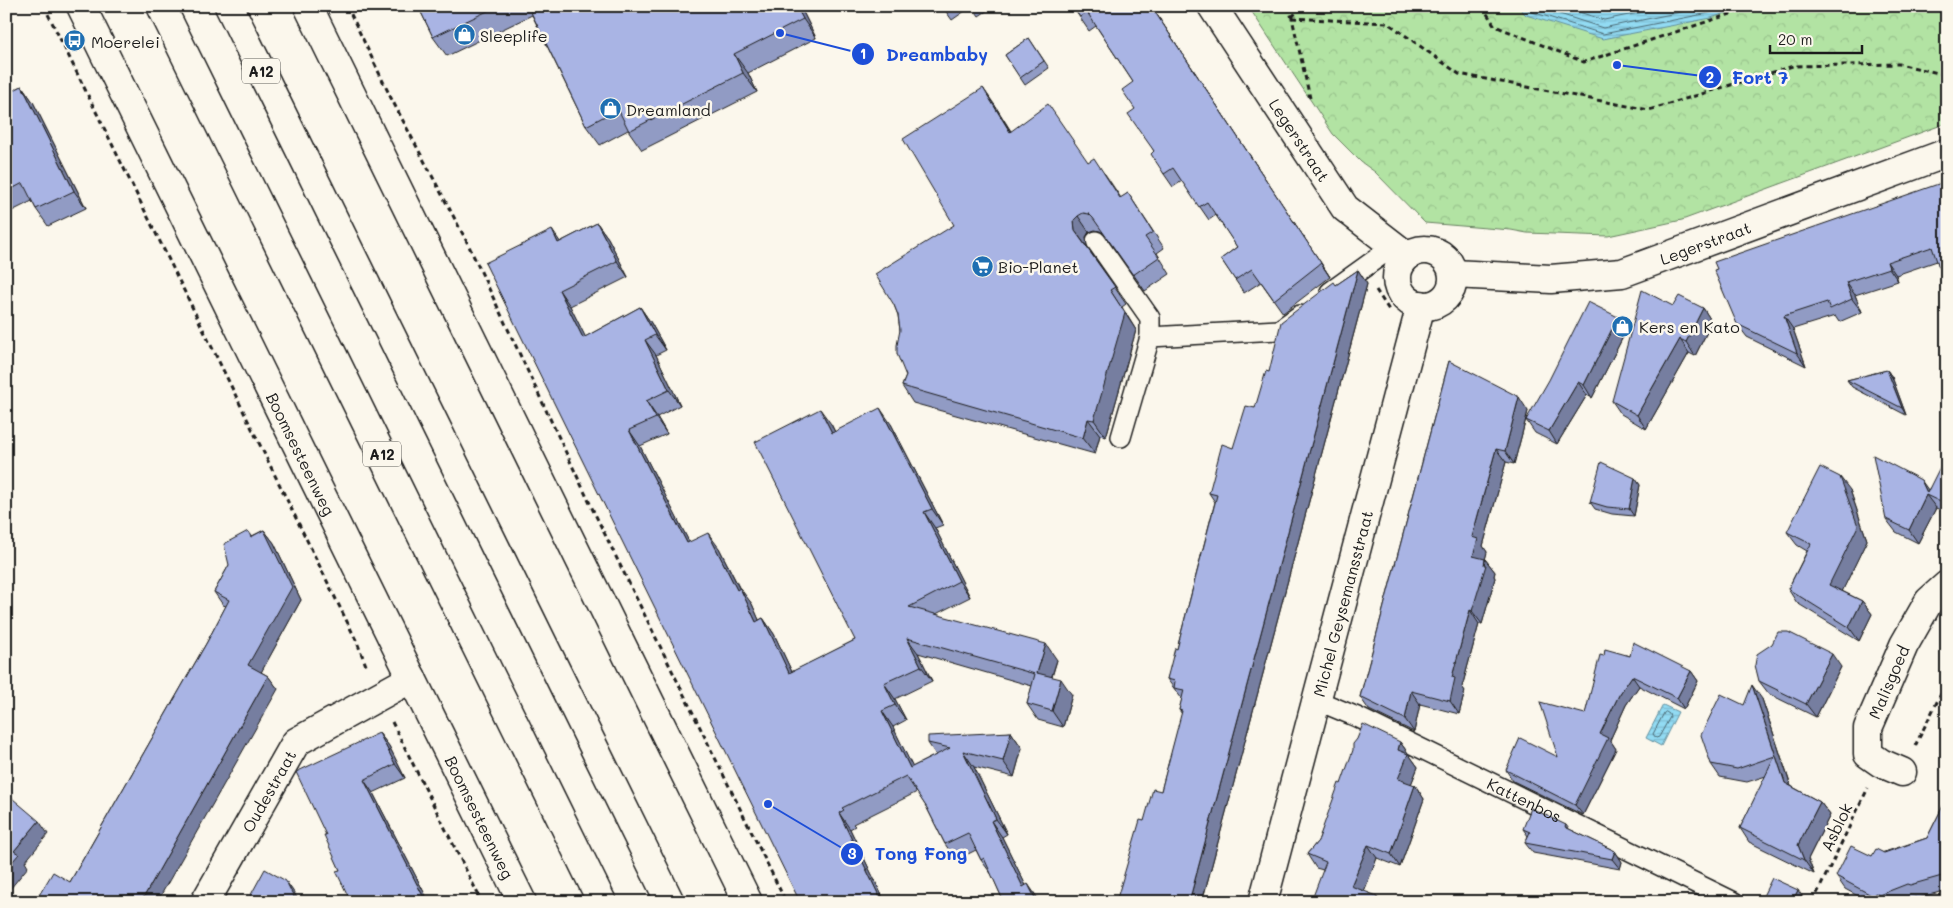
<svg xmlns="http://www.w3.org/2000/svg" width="1953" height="908" viewBox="0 0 1953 908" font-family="Mali,sans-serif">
	<defs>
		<pattern id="forest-crowns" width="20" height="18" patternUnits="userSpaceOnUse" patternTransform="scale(1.25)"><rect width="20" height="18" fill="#b2e3a3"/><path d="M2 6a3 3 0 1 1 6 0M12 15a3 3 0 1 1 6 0" fill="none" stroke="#98c28c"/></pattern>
		<pattern id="water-rules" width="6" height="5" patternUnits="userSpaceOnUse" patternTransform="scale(1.25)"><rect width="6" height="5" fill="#92dbf3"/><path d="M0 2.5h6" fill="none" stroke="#7dbbd0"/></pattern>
	</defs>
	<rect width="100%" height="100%" fill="#fbf7ec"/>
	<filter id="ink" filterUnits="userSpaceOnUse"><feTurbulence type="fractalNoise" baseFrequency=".02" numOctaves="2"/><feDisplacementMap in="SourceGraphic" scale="10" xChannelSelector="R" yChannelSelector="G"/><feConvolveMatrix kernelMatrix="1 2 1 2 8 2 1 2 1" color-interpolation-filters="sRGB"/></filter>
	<g filter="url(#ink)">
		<path fill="url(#forest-crowns)" stroke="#678060" d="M 1248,6 L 1947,6 L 1947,123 L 1682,220 L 1608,236 L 1527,233 L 1511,230 L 1425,223 L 1375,172 L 1361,162 L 1333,134 Z"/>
		<g fill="url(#water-rules)" stroke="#638f9d">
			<path d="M 1517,6 L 1746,6 L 1711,18 L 1603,39 L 1526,15 Z"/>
			<path d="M 1663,705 L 1678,712 L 1661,746 L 1646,738 Z"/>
		</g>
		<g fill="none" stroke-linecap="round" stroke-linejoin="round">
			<g stroke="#4b6872" stroke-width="1">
				<path d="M 1524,6 L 1529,11 L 1603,34 L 1709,13 L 1730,6"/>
				<path d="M 1535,6 L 1603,28 L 1710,6"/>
				<path d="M 1560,6 L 1604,20 L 1673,6"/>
				<path d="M 1666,712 L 1669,714 L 1670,717 L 1659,737 L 1656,738 L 1653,734 L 1664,713 Z"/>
			</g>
			<defs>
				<g id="service">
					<path d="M 1096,241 L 1150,318 L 1150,337"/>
					<path d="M 1330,292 L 1394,246"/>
					<path d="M 1121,437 L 1150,337 L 1279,330 L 1300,315"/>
					<path id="s1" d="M 1316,700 L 1357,717 L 1734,902"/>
				</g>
				<g id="minor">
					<path id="s2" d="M 1212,6 L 1345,208 L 1407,256"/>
					<circle cx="1425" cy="278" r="28"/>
					<path id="s3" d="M 1453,274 L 1551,279 L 1622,273 L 1947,153"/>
					<path id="s4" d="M 1902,772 L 1881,763 L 1868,754 L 1868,728 L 1904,645 L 1929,601 L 1947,585"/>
					<path id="s5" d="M 205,902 L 296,742 L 412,678"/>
					<path id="s6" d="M 1263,902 L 1421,305"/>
				</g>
				<g id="secondary">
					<path id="s7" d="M 81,6 L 522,902"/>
					<path d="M 308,6 L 748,902"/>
				</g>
				<g id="motorway">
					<path d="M 161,6 L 602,902"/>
					<path d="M 229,6 L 670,902"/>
				</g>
			</defs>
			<use href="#service" stroke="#1c1c1c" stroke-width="22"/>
			<use href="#minor" stroke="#1c1c1c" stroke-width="31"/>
			<use href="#secondary" stroke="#1c1c1c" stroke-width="31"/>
			<use href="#motorway" stroke="#1c1c1c" stroke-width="31"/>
			<g stroke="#1c1c1c" stroke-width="3" stroke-dasharray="5 4" stroke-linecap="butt">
				<path d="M 44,6 L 357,642 L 367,668"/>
				<path d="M 347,6 L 391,98 L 467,242 L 593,510 L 786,902"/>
				<path d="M 1288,6 L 1292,18 L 1310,98"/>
				<path d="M 1482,6 L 1495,26 L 1584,62 L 1755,6"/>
				<path d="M 1292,17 L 1302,6"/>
				<path d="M 1292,18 L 1388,23 L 1459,74 L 1649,110 L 1793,66 L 1899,64 L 1947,75"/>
				<path d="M 1376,290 L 1389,310"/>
				<path d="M 392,722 L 482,902"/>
				<path d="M 1915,746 L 1947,682"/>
				<path d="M 1813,902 L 1868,788"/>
			</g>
			<use href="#service" stroke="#fbf7ec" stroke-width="19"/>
			<use href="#minor" stroke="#fbf7ec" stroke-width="28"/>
			<use href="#secondary" stroke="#fbf7ec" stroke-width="28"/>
			<use href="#motorway" stroke="#fbf7ec" stroke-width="28"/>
		</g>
		<g fill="#919bc4" stroke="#1c1c1c">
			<path d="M 418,6 L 800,6 L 816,38 L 748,73 L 757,92 L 642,150 L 628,130 L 600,145 L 586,126 L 532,15 L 447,56 L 433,37 Z"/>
			<path d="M 942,6 L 972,6 L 952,20 Z"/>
			<path d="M 972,6 L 994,6 L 979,16 Z"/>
			<path d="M 1072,6 L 1151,6 L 1330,277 L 1283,313 L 1261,282 L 1244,293 L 1221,259 L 1237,247 L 1216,215 L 1209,220 L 1182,181 L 1173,187 L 1164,174 L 1135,109 L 1133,82 L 1096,26 L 1089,31 Z"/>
			<path d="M 1029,38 L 1049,68 L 1025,85 L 1005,55 Z"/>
			<path d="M 22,86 L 33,102 L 86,208 L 48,226 L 36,209 L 32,201 L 6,214 L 6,94 Z"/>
			<path d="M 994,104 L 1011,131 L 1088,162 L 1105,174 L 1121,198 L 1128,193 L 1164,248 L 1157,253 L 1170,274 L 1145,291 L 1105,234 L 1100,231 L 1095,230 L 1089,232 L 1086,237 L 1087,247 L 1126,304 L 1122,307 L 1136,330 L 1106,437 L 1100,435 L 1095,454 L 913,403 L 902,386 L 906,376 L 898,315 L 894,305 L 954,225 Z"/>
			<path d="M 1947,181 L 1947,278 L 1939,267 L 1937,261 L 1896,275 L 1898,281 L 1855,295 L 1862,312 L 1839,322 L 1835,316 L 1793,329 L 1806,366 L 1747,337 L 1737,324 Z"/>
			<path d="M 597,223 L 608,238 L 628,277 L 570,306 L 585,337 L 640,307 L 651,323 L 666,350 L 656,355 L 680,405 L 657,417 L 667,434 L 640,446 L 689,542 L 719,548 L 740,589 L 752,604 L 759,620 L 763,618 L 774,634 L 792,672 L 855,640 L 831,424 L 835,432 L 891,424 L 943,525 L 935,528 L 970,597 L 936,614 L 1057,660 L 1052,677 L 1072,695 L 1063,727 L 1038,720 L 1027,704 L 1032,686 L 918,653 L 932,681 L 895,699 L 906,720 L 893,727 L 912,767 L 936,755 L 928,743 L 1011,732 L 1022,748 L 1014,777 L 974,767 L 1007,834 L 1002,837 L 1026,886 L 1039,900 L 1002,898 L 992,875 L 981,860 L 976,850 L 956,860 L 945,844 L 927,808 L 917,792 L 853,824 L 855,826 L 850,829 L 885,902 L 485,263 L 560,242 Z"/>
			<path d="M 1358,270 L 1367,284 L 1202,902 L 1116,902 L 1144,821 L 1161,791 L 1182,714 L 1179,710 L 1182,699 L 1167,679 L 1177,649 L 1215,502 L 1209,493 L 1255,408 L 1269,372 L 1336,285 Z"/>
			<path d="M 1673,306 L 1703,308 L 1712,322 L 1695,356 L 1689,353 L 1646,429 L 1621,414 L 1612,401 Z"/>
			<path d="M 1618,317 L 1627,329 L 1592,398 L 1587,395 L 1557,444 L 1535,433 L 1526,420 Z"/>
			<path d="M 1449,361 L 1528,411 L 1514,464 L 1506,462 L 1483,546 L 1487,552 L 1485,559 L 1495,572 L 1494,576 L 1495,578 L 1482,624 L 1479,624 L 1462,687 L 1465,691 L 1459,714 L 1420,704 L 1414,732 L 1369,710 L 1360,697 Z"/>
			<path d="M 1887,370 L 1892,377 L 1906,415 L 1852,387 L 1847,380 Z"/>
			<path d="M 1947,467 L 1947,513 L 1936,508 L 1918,543 L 1896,532 L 1886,519 L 1928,490 Z"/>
			<path d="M 1635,478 L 1640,485 L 1634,516 L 1612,514 L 1595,509 L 1590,502 Z"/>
			<path d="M 1850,490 L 1867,540 L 1842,591 L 1862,601 L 1872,614 L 1859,641 L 1797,603 L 1788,589 L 1807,551 L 1797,545 L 1787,532 Z"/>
			<path d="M 264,530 L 274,543 L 301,600 L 261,672 L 268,676 L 278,689 L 70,882 L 207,642 L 226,606 L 223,605 L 214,592 L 248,531 L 252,536 Z"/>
			<path d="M 1772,644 L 1841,667 L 1816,717 L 1769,694 L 1759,681 Z"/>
			<path d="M 1604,656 L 1630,656 L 1691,671 L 1698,681 L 1684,709 L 1639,686 L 1626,705 L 1610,740 L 1616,749 L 1583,815 L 1513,781 L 1506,770 L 1558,757 L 1585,714 Z"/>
			<path d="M 1762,699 L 1791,786 L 1820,802 L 1830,815 L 1808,859 L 1814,874 L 1749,842 L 1740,828 L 1766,776 L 1747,782 L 1720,777 L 1711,764 L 1744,705 Z"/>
			<path d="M 379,733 L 389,746 L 405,778 L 373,793 L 429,902 L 351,902 L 340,870 L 326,835 Z"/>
			<path d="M 1400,742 L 1418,767 L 1411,784 L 1415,785 L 1424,799 L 1400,867 L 1377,858 L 1364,891 L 1380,902 L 1323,870 L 1316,868 L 1307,854 L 1318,841 L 1341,784 Z"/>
			<path d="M 1947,798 L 1947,890 L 1918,898 L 1915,897 L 1903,902 L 1869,902 L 1845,889 L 1836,876 L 1872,856 L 1927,838 Z"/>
			<path d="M 1566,825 L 1569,829 L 1615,851 L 1622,862 L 1620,869 L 1533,853 L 1525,843 L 1528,836 L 1523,829 Z"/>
		</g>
		<g fill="#767ea0" stroke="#1c1c1c">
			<path d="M 796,6 L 800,6 L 816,38 L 803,19 Z"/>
			<path d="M 1151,6 L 1330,277 L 1321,263 Z"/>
			<path d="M 734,54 L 748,73 L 757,92 L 743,73 Z"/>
			<path d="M 22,86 L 33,102 L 86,208 L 74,191 Z"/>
			<path d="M 983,88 L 994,104 L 1021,149 L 1010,132 Z"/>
			<path d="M 1078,216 L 1089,232 L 1086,237 L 1087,247 L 1075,231 L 1074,220 Z"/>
			<path d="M 597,223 L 608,238 L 628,277 L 617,261 Z"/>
			<path d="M 552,230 L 563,246 L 558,243 Z"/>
			<path d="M 1887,262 L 1896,275 L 1898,281 L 1889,268 Z"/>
			<path d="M 1358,270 L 1367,284 L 1202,902 L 1189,902 Z"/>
			<path d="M 1846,282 L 1855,295 L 1862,312 L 1852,299 Z"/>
			<path d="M 559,290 L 570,306 L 594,354 L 583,338 Z"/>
			<path d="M 1110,290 L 1136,330 L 1106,437 L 1094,420 Z"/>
			<path d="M 640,307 L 651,323 L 666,350 L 655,335 Z"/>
			<path d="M 1703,308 L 1712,322 L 1695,356 L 1686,342 Z"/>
			<path d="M 1784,316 L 1793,329 L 1806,366 L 1797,353 Z"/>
			<path d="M 1618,317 L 1627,329 L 1592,398 L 1584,385 Z"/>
			<path d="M 1680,339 L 1689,353 L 1646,429 L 1637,415 Z"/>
			<path d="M 645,340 L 656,355 L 680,405 L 669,390 Z"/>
			<path d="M 1887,370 L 1892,377 L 1906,415 L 1902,408 Z"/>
			<path d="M 1578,382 L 1587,395 L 1557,444 L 1549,431 Z"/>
			<path d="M 1519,397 L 1528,411 L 1514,464 L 1505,451 Z"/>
			<path d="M 646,401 L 657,417 L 667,434 L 656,418 Z"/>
			<path d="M 880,408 L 891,424 L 943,525 L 932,509 Z"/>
			<path d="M 820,409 L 831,424 L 843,449 L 832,433 Z"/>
			<path d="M 1088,419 L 1100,435 L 1095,454 L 1083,438 Z"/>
			<path d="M 629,430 L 640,446 L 698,559 L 687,543 Z"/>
			<path d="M 1496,449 L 1506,462 L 1483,546 L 1487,552 L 1484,564 L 1485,559 L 1495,572 L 1494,576 L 1495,578 L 1482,624 L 1472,611 L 1473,556 L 1472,537 Z"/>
			<path d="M 1840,477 L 1850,490 L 1867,540 L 1839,598 L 1829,585 Z"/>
			<path d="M 1635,478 L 1640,485 L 1634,516 L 1629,509 Z"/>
			<path d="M 1921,480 L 1931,494 L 1927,493 Z"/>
			<path d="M 1926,495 L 1936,508 L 1918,543 L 1909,530 Z"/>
			<path d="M 924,512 L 935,528 L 970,597 L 959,581 Z"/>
			<path d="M 264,530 L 274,543 L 301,600 L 258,678 L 248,665 Z"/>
			<path d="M 708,533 L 719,548 L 748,606 L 737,590 Z"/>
			<path d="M 740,588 L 752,604 L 767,638 L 756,622 Z"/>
			<path d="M 1862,601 L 1872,614 L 1859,641 L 1849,627 Z"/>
			<path d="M 1470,610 L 1479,624 L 1462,687 L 1465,691 L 1459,714 L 1450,701 L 1452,677 Z"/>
			<path d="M 763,618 L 774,634 L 800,689 L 789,673 Z"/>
			<path d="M 907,638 L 918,653 L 932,681 L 921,666 Z"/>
			<path d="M 1046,644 L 1057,660 L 1048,688 L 1037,673 Z"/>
			<path d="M 1832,654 L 1841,667 L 1816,717 L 1806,704 Z"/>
			<path d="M 1691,671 L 1698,681 L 1684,709 L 1677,698 Z"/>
			<path d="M 268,676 L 278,689 L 157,902 L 141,902 Z"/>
			<path d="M 1632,676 L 1639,686 L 1626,705 L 1610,740 L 1616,749 L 1583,815 L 1575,805 L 1600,734 L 1619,695 Z"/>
			<path d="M 1061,679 L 1072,695 L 1063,727 L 1052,711 Z"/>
			<path d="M 884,683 L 895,699 L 906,720 L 895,705 Z"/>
			<path d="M 1752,685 L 1762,699 L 1794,796 L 1785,783 Z"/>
			<path d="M 1411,691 L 1420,704 L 1414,732 L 1405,719 Z"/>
			<path d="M 882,711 L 893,727 L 921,784 L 910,768 Z"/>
			<path d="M 1011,732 L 1022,748 L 1014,777 L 1003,761 Z"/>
			<path d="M 379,733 L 389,746 L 405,778 L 395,764 Z"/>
			<path d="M 1400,742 L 1418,767 L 1408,792 L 1398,779 L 1398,750 Z"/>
			<path d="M 963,751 L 974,767 L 1007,834 L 996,819 Z"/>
			<path d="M 364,780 L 373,793 L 429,902 L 426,902 Z"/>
			<path d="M 1415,785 L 1424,799 L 1400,867 L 1391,854 Z"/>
			<path d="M 1820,802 L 1830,815 L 1808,859 L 1814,874 L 1804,860 L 1798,845 Z"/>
			<path d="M 839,813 L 850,829 L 885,902 L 882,902 Z"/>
			<path d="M 39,821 L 48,834 L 25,862 L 28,867 L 6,894 L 6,869 L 14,851 Z"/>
			<path d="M 991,821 L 1002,837 L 1034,902 L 1023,887 Z"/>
			<path d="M 1368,845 L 1377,858 L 1361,899 L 1351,886 Z"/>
			<path d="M 1615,851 L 1622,862 L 1620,869 L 1612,859 Z"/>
			<path d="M 286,881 L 295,894 L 299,902 L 295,902 Z"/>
			<path d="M 1028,884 L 1039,900 L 1040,902 L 1037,902 Z"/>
			<path d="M 1798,890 L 1806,902 L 1792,902 Z"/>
			<path d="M 1875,893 L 1881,902 L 1877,902 L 1873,896 Z"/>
			<path d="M 1377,896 L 1380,902 L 1375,902 Z"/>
		</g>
		<g fill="#a9b4e4" stroke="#1c1c1c">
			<path d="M 418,6 L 498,6 L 433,37 Z"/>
			<path d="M 528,6 L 796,6 L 803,19 L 734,54 L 743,73 L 629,131 L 618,109 L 586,126 Z"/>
			<path d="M 1072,6 L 1151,6 L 1321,263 L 1274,300 L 1252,269 L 1235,280 L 1221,259 L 1237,247 L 1207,202 L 1199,207 L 1173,168 L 1164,174 L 1151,154 L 1154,151 L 1128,114 L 1135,109 L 1122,90 L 1133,82 L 1087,12 L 1080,17 Z"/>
			<path d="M 1029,38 L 1044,61 L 1020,78 L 1005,55 Z"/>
			<path d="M 22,86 L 74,191 L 36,209 L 23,183 L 6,192 L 6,94 Z"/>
			<path d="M 983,88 L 1010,132 L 1048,104 L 1088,162 L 1094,158 L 1120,198 L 1128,193 L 1153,232 L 1145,237 L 1159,257 L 1133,275 L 1093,218 L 1089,214 L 1083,213 L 1078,216 L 1074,220 L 1075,231 L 1115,287 L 1110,290 L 1125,313 L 1094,420 L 1088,419 L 1083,438 L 902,386 L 906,376 L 897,354 L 897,345 L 900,330 L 898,315 L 894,305 L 875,274 L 954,225 L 903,139 Z"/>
			<path d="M 1947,181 L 1947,265 L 1939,267 L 1932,247 L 1887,262 L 1889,268 L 1846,282 L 1852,299 L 1830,309 L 1827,302 L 1784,316 L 1797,353 L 1737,324 L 1714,270 L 1717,269 L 1714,262 Z"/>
			<path d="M 597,223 L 617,261 L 559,290 L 583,338 L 640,307 L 655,335 L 645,340 L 669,390 L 646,401 L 656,418 L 629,430 L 687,543 L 708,533 L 737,590 L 740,588 L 756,622 L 763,618 L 789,673 L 855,640 L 755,442 L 820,409 L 832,433 L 880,408 L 932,509 L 924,512 L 959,581 L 909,607 L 1046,644 L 1037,673 L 1061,679 L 1052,711 L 1027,704 L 1035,674 L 907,638 L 921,666 L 884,683 L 895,705 L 882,711 L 910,768 L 950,748 L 928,743 L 928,736 L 1011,732 L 1003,761 L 963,751 L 996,819 L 991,821 L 1023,887 L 1028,884 L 1037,902 L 995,902 L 1002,898 L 984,858 L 981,860 L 968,833 L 945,844 L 927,808 L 906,776 L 842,808 L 844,810 L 839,813 L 882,902 L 800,902 L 485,263 L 552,230 L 558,243 Z"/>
			<path d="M 1358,270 L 1189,902 L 1116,902 L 1140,820 L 1144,821 L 1153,789 L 1161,791 L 1182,711 L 1179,710 L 1184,690 L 1174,688 L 1175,681 L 1167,679 L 1175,648 L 1177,649 L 1217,495 L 1209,493 L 1222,444 L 1233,448 L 1246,406 L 1255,408 L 1266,371 L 1269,372 L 1281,322 L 1334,282 L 1336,285 Z"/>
			<path d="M 1642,290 L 1673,306 L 1679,296 L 1703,308 L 1686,342 L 1680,339 L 1637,415 L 1612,401 Z"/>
			<path d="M 1588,302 L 1618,317 L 1584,385 L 1578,382 L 1549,431 L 1526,420 L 1549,380 Z"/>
			<path d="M 1449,361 L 1519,397 L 1505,451 L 1496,449 L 1472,537 L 1478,539 L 1473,556 L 1485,559 L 1484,565 L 1486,565 L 1472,611 L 1470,610 L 1452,677 L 1455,678 L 1450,701 L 1411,691 L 1405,719 L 1360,697 Z"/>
			<path d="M 1887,370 L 1902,408 L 1847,380 Z"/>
			<path d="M 1873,455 L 1921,480 L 1927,493 L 1941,465 L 1947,467 L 1947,505 L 1926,495 L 1909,530 L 1886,519 Z"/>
			<path d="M 1601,462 L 1635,478 L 1629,509 L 1607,507 L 1590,502 Z"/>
			<path d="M 1820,467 L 1840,477 L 1858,526 L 1829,585 L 1862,601 L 1849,627 L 1788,589 L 1811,544 L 1787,532 Z"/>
			<path d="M 264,530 L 292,587 L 248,665 L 268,676 L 141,902 L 35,902 L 53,872 L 70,882 L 207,642 L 229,600 L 214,592 L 229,565 L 224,544 L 248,531 L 251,537 Z"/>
			<path d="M 1778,632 L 1788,632 L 1832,654 L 1806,704 L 1759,681 L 1755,665 L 1757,654 L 1772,644 Z"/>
			<path d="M 1633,642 L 1691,671 L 1677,698 L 1632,676 L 1619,695 L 1600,734 L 1608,738 L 1575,805 L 1506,770 L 1520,738 L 1558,757 L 1540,702 L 1585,714 L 1600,655 L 1604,656 L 1605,649 L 1630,656 Z"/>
			<path d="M 1752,685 L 1785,783 L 1820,802 L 1798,845 L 1804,860 L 1740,828 L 1775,756 L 1737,769 L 1711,764 L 1701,735 L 1721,694 L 1744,705 Z"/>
			<path d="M 1363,724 L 1400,742 L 1398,750 L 1408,754 L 1398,779 L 1415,785 L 1391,854 L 1368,845 L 1351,886 L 1377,896 L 1375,902 L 1311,902 L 1326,862 L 1307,854 L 1318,841 L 1339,783 L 1341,784 L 1353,750 L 1353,744 L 1357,739 Z"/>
			<path d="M 379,733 L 395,764 L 364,780 L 426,902 L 351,902 L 336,871 L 340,870 L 324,835 L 326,835 L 296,772 Z"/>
			<path d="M 6,793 L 39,821 L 14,851 L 19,854 L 6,869 Z"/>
			<path d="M 1947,798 L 1947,878 L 1942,876 L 1910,885 L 1907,884 L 1879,895 L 1875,893 L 1873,896 L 1836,876 L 1851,846 L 1872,856 L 1876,849 L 1884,853 L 1927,838 Z"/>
			<path d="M 1531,808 L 1566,825 L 1565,827 L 1615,851 L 1612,859 L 1525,843 L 1530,832 L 1523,829 Z"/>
			<path d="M 265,869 L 286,881 L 296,901 L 295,902 L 247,902 Z"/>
			<path d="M 1772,878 L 1798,890 L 1792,902 L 1760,902 Z"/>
		</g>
	</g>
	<defs>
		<symbol id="shop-disc" viewBox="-11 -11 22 22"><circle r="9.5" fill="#1f6fb2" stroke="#fbf7ec"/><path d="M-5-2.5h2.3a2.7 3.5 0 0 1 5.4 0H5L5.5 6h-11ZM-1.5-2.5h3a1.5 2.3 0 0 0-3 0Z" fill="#fff"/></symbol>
		<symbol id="bus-disc" viewBox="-11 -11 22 22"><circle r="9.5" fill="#1f6fb2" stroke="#fbf7ec"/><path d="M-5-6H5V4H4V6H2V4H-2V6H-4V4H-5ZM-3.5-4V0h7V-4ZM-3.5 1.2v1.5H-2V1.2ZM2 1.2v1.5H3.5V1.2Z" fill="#fff"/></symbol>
		<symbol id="supermarket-disc" viewBox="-11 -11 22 22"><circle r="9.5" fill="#1f6fb2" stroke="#fbf7ec"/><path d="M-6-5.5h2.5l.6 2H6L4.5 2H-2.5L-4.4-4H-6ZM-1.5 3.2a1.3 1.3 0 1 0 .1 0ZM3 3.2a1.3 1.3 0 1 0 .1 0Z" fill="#fff"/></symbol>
	</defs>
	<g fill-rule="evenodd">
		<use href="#shop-disc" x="452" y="22" width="25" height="25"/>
		<use href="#bus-disc" x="62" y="28" width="25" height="25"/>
		<use href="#shop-disc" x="598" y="96" width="25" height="25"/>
		<use href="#supermarket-disc" x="970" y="254" width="25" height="25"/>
		<use href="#shop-disc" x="1610" y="314" width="25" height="25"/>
	</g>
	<g text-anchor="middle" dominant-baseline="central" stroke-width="5" stroke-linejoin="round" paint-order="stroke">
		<g fill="#fbf7ec" stroke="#5f5e5a" stroke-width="1">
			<rect x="242" y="58.5" width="38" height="25" rx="4"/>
			<rect x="363" y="441.5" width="38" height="25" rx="4"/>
		</g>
		<g font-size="15" font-weight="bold" fill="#1c1c1c">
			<text x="261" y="71">A12</text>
			<text x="382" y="454">A12</text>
		</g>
		<g font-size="16" fill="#1c1c1c" stroke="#fbf7ec" text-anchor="start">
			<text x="480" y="35">Sleeplife</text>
			<text x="91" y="41">Moerelei</text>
			<text x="626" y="109">Dreamland</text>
			<text x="998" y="266">Bio-Planet</text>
			<text x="1639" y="326">Kers en Kato</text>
		</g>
		<g font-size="16" fill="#1c1c1c" stroke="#fbf7ec">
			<text stroke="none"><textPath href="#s2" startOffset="160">Legerstraat</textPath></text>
			<text stroke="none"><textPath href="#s3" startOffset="258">Legerstraat</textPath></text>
			<text stroke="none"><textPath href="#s7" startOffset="499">Boomsesteenweg</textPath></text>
			<text stroke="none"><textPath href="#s6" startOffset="309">Michel Geysemansstraat</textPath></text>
			<text stroke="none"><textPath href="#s4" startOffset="115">Malisgoed</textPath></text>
			<text stroke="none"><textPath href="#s5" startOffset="128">Oudestraat</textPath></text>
			<text stroke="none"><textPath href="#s1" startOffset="231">Kattenbos</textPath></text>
			<text stroke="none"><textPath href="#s7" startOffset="904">Boomsesteenweg</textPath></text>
			<text transform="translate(1836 827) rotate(-64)">Asblok</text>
		</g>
	</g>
	<path fill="none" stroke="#1d4ed8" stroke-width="2" d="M780 33L863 54M1617 65L1710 77M768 804L852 854"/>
	<g fill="#1d4ed8" stroke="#fbf7ec" stroke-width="2">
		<circle cx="780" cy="33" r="5"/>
		<circle cx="1617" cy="65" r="5"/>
		<circle cx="768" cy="804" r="5"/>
		<circle cx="863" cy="54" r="12"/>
		<circle cx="1710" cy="77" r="12"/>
		<circle cx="852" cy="854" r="12"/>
	</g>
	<g font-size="15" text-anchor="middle" font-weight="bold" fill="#fff">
		<text x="863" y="59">1</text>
		<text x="1710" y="83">2</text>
		<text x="852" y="859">3</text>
	</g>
	<g font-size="18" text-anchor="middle" font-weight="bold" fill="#1d4ed8" stroke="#fbf7ec" stroke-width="5" stroke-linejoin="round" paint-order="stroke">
		<text x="937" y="61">Dreambaby</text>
		<text x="1760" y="84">Fort 7</text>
		<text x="921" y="860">Tong Fong</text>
	</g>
	<rect width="1953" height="908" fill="none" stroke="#fbf7ec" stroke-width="25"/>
	<rect x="12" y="12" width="1928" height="883" fill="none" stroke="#1c1c1c" stroke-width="2" filter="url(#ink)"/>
	<path d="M1770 45v8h92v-8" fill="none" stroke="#1c1c1c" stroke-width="2.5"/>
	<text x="1778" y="45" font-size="15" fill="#1c1c1c" stroke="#fbf7ec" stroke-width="4" paint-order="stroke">20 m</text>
</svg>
